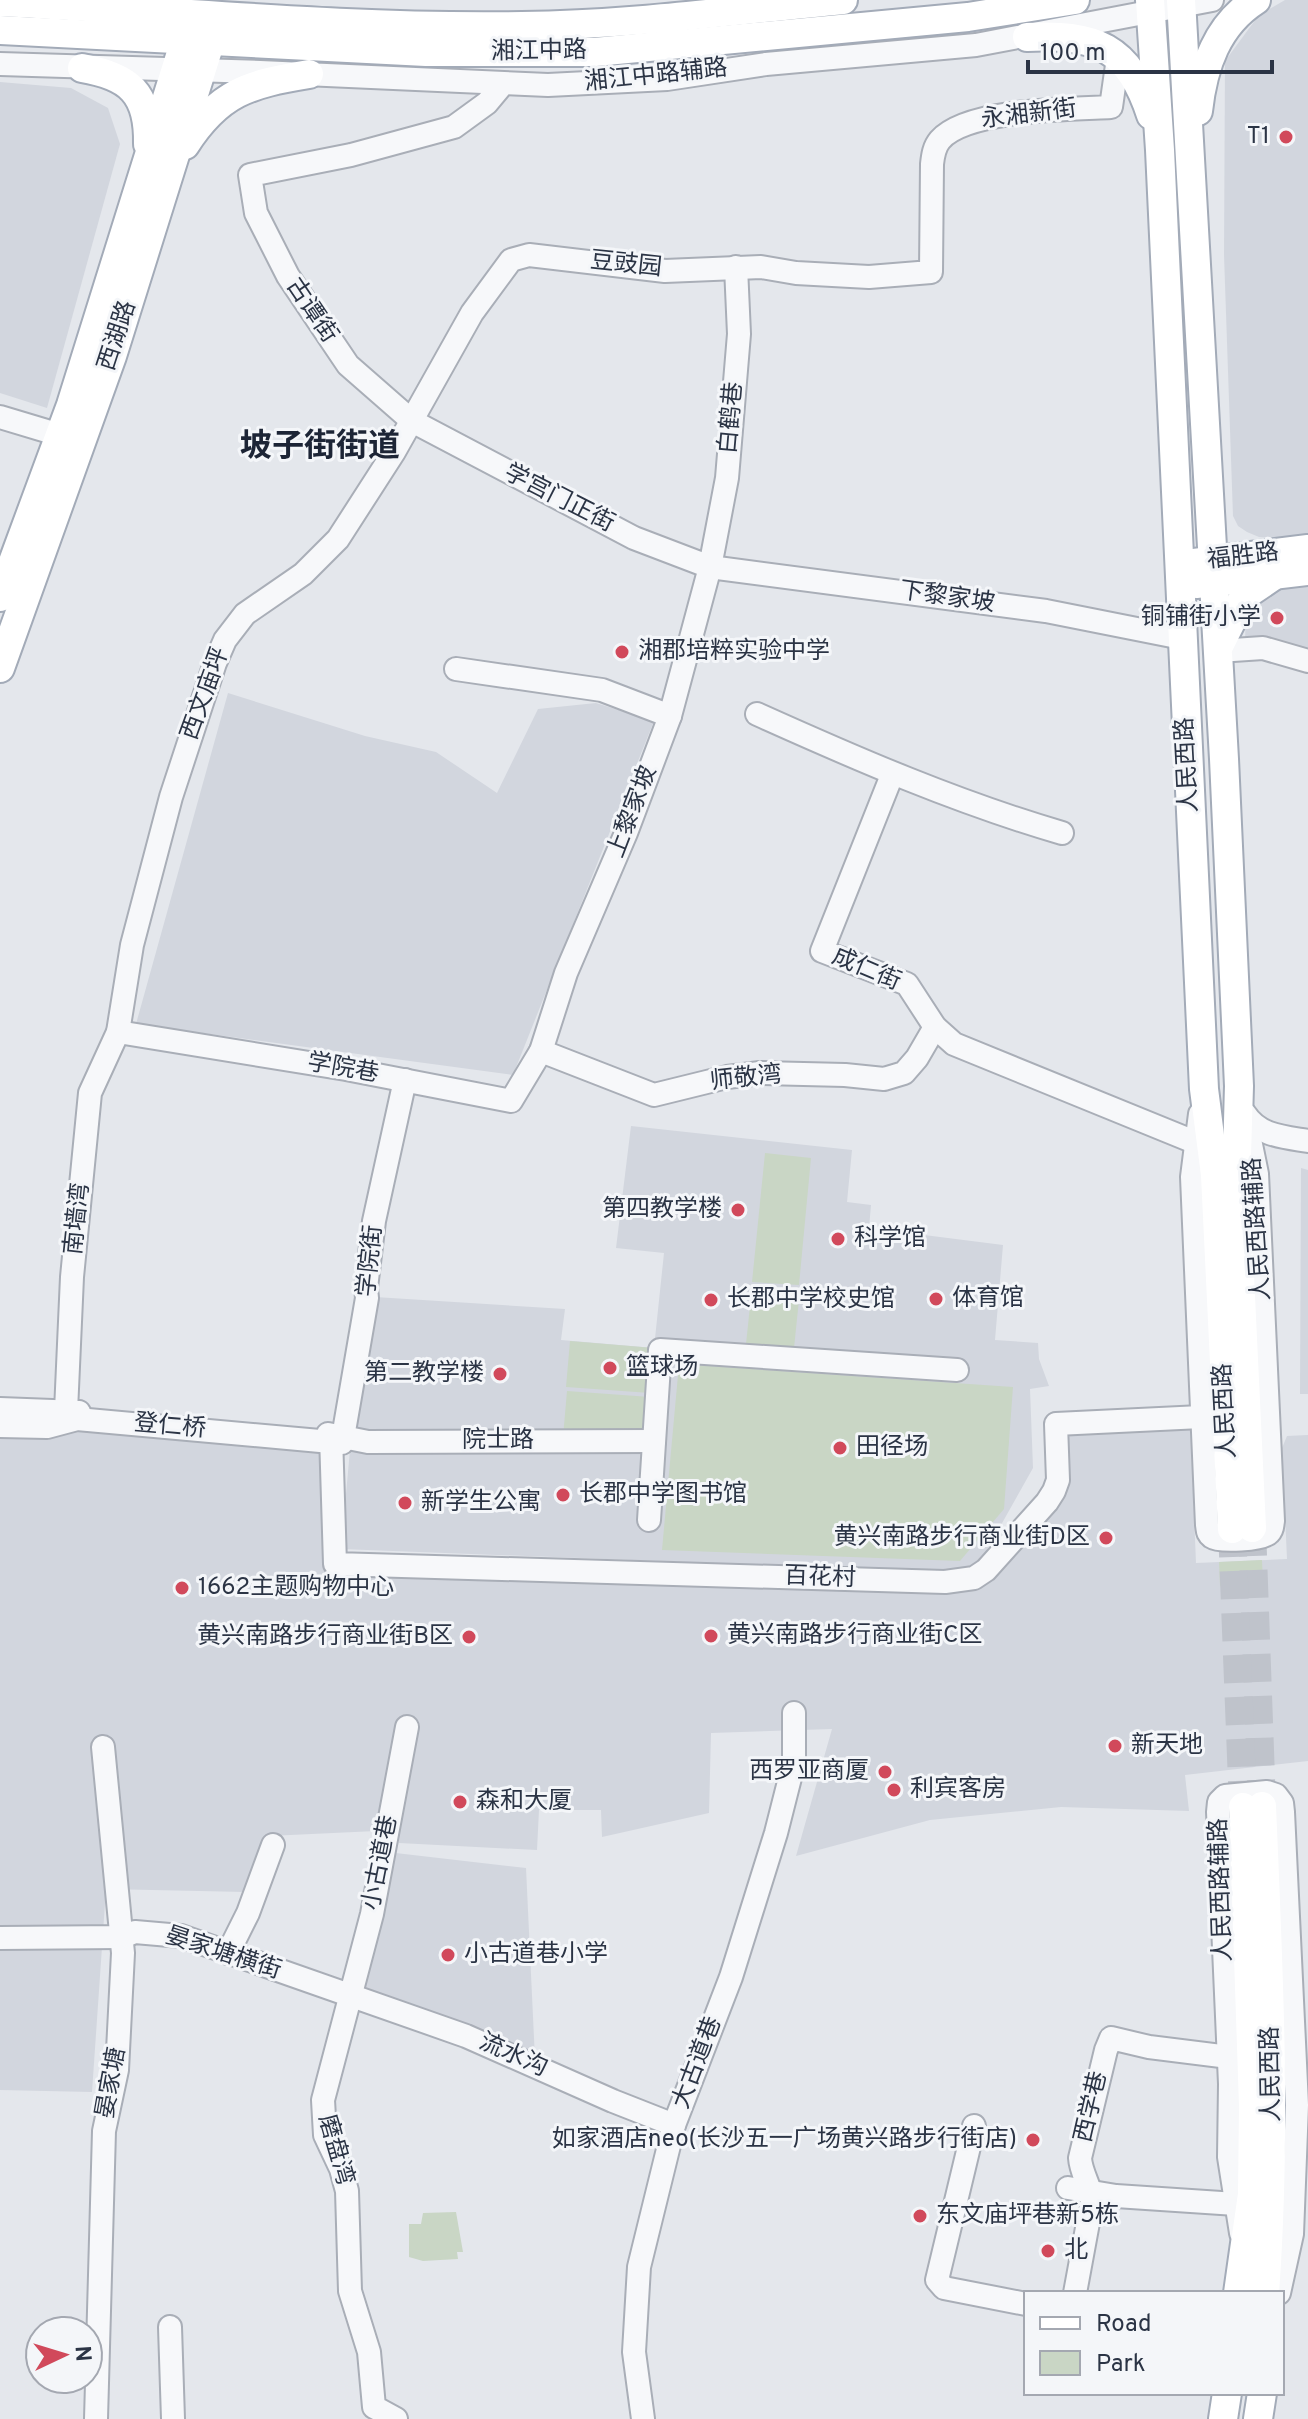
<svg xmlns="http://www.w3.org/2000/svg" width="1308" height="2419" viewBox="0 0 1308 2419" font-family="Overpass,'Noto Sans SC',sans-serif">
	<rect width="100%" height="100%" fill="#e4e7ec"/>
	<g fill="#d2d6de">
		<path d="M 1285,0 L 1308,0 L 1308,534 L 1271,538 L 1259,537 L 1247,532 L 1238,526 L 1233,516 L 1224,255 L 1225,61 L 1259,15 Z"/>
		<path d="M 0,82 L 71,88 L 108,108 L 120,144 L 47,408 L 0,393 Z"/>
		<path d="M 1308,584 L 1308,655 L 1245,641 L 1246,612 L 1276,588 Z"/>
		<path d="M 228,693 L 365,736 L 436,752 L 497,793 L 538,709 L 596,703 L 654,721 L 513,1075 L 136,1024 Z"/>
		<path d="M 631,1126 L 852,1150 L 847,1202 L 871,1205 L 869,1228 L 1003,1245 L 995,1340 L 1038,1343 L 1039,1359 L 1049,1386 L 1030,1389 L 1033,1468 L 974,1573 L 341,1549 L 352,1428 L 375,1297 L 565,1309 L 561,1340 L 654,1348 L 664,1253 L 616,1248 Z"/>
		<path d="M 1301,1168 L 1308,1170 L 1308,1394 L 1300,1394 Z"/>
		<path d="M 1190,1418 L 1196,1563 L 1287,1559 L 1282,1448 L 1287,1436 L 1308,1435 L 1308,1761 L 1185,1775 L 1189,1811 L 1061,1807 L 930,1820 L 796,1856 L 832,1729 L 711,1733 L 709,1813 L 602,1837 L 601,1810 L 539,1810 L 537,1850 L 399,1843 L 395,1748 L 376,1831 L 269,1836 L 245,1892 L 106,1889 L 92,2092 L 0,2090 L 0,1437 L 40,1436 L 65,1429 L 332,1453 L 335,1563 L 962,1581 L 1047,1502 L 1056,1424 Z"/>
		<path d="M 387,1852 L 526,1868 L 535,2059 L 365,1990 L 362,1983 Z"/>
	</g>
	<g fill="#c9d6c5">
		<path d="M 765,1153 L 811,1158 L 799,1285 L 752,1282 Z"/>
		<path d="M 752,1287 L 800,1290 L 794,1348 L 746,1344 Z"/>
		<path d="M 570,1341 L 654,1348 L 650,1393 L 566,1387 Z"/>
		<path d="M 679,1364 L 1013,1387 L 1004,1509 L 960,1561 L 662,1550 Z"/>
		<path d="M 567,1391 L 650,1397 L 646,1440 L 563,1437 Z"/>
		<path d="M 1262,1560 L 1263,1584 L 1220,1586 L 1219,1562 Z"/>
		<path d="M 456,2212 L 463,2252 L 457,2252 L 458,2259 L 423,2261 L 409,2257 L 409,2224 L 421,2224 L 423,2213 Z"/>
	</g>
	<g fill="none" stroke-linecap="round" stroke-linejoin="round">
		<g stroke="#bfc3cb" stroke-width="28" stroke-dasharray="28 14" stroke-linecap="butt">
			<path d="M 1252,1528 L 1262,1806"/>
			<path d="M 1232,1529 L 1243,1807"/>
		</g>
		<defs>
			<g id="minor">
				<path d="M 0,64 L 260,72 L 548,85 L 667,79 L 766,64 L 976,45 L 1212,0"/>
				<path d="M 502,85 L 487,103 L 454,127 L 351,155 L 250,175 L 256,213 L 288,276 L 348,365 L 412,421 L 634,538 L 710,567 L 1046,611 L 1182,638"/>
				<path d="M 0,417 L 60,435"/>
				<path d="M 1218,651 L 1263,648 L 1308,661"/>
				<path d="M 456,669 L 602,690 L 670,716"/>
				<path d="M 757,714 C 857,759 956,802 1062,833"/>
				<path d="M 892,775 L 822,951 L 907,984 L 935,1027 L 954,1044 L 1197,1143"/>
				<path d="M 118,1032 L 346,1069 L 511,1101 L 541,1051 L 566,973 L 626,833 L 670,716 L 710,567 L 727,478 L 739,334 L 736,267"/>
				<path d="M 541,1051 L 654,1095 L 727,1077 L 760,1073 L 845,1075 L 884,1079 L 904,1073 L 917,1058 L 935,1027"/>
				<path d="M 1200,1114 L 1192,1177 L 1207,1525 C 1208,1531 1207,1533 1212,1537 C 1219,1542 1263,1540 1269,1533 C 1273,1529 1272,1526 1273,1521 L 1257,1174 L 1245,1115"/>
				<path d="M 1245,1114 C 1259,1136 1284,1137 1308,1141"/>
				<path d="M 0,1409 L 79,1412"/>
				<path d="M 66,1411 L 72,1277 L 90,1093 L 118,1032 L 132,945 L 171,797 L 215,663 L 225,640 L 245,614 L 303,574 L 338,539 L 394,452 L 472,313 L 511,260 L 529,255 L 665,271 L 761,267 L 796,273 L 869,277 L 931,272 L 932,164 C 933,155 934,147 940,140 C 967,109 1071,109 1111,107 L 1118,58"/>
				<path d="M 0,1426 L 47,1427 L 77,1419 L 342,1443 L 367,1298 L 366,1288 L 374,1221 L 405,1080"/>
				<path d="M 328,1434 L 368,1442 L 654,1441"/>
				<path d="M 331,1435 L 335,1564 L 945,1582 L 974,1578 L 986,1570 L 1047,1502 L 1054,1491 L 1058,1480 L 1056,1424 L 1201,1417"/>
				<path d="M 649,1520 L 660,1350 L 957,1370"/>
				<path d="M 0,1938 L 122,1937 L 135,1932 L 181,1936 L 466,2036 L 613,2101 L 674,2125"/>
				<path d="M 228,1953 L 248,1913 L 273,1845"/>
				<path d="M 974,2126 L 937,2280 L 944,2288 L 1026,2304"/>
				<path d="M 1068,2188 L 1116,2196 L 1236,2204"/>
				<path d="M 1241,2233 L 1229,2157 L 1230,2084 L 1218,1812 L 1219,1802 L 1225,1796 L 1267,1792 L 1276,1795 L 1282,1803 L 1283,1812 L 1297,2105 L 1292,2234 L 1279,2293"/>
				<path d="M 1075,2293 L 1092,2201 C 1091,2186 1081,2174 1080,2158 L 1106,2050 L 1111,2038 L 1149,2047 L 1229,2057"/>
				<path d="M 170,2327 L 173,2419"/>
				<path d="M 96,2419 L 104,2131 L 117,2070 L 123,1953 L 103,1747"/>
				<path d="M 396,2419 L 374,2407 L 369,2352 L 350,2291 L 347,2191 L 341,2169 L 325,2135 L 323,2100 L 372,1914 L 407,1727"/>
				<path d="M 643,2419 L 634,2352 L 639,2267 L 674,2125 L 731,1977 L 776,1833 L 794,1762 L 794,1713"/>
			</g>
			<g id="major">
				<path d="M 1150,0 L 1160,150 L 1204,1089 L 1215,1175 L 1232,1529"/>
				<path d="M 1181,0 L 1224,759 L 1239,1086 L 1236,1191 L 1252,1528"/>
				<path d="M 0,2 C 174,11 348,29 522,26 C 630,25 736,10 843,0"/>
				<path d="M 0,30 L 426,52 L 595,52 L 968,17 L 1075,0"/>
				<path d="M 1027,37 C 1095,34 1129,46 1151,115"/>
				<path d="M 82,68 C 129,76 149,93 148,144"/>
				<path d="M 1198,111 C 1203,66 1217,25 1256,0"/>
				<path d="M 185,145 C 219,92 249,84 309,74"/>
				<path d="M 1194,563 L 1308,549"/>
				<path d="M 1196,584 L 1308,571"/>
				<path d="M 0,597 L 71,405 L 190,24"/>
				<path d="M 1219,646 L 1244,596 L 1272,577"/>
				<path d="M 0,668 L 112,356 L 215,27"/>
				<path d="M 1262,1806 C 1269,1969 1277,2130 1265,2293"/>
				<path d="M 1238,2293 L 1252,2194 L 1253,2106 L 1243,1807"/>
				<path d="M 1223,2419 L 1227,2393"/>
				<path d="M 1258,2419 L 1262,2393"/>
			</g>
		</defs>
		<use href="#minor" stroke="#a9aeb7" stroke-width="26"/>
		<use href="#major" stroke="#a3abb8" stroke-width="32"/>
		<use href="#minor" stroke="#f7f8fa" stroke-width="22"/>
		<use href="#major" stroke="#fff" stroke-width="28"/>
	</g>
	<g fill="#d1495b" stroke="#f4f6f9" stroke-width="3">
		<circle cx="1286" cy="137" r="8"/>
		<circle cx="1277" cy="618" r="8"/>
		<circle cx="622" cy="652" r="8"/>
		<circle cx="738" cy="1210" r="8"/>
		<circle cx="838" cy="1239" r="8"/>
		<circle cx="936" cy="1299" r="8"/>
		<circle cx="711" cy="1300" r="8"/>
		<circle cx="610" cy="1368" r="8"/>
		<circle cx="500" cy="1374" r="8"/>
		<circle cx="840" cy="1448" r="8"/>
		<circle cx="563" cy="1495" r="8"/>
		<circle cx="405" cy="1503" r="8"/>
		<circle cx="1106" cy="1538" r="8"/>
		<circle cx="182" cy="1588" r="8"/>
		<circle cx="711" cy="1636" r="8"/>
		<circle cx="469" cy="1637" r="8"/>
		<circle cx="1115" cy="1746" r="8"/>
		<circle cx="885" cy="1772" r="8"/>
		<circle cx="894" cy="1790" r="8"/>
		<circle cx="460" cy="1802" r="8"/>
		<circle cx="448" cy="1955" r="8"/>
		<circle cx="1033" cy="2140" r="8"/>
		<circle cx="920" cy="2216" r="8"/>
		<circle cx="1048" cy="2251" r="8"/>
	</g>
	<g text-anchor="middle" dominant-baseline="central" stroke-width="6" stroke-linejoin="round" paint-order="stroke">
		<g font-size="24" fill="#2b3445" stroke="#f4f6f9">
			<text transform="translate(539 52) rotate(-1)">湘江中路</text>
			<text transform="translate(656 76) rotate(-6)">湘江中路辅路</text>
			<text transform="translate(1029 115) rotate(-7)">永湘新街</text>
			<text transform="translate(626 265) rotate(6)">豆豉园</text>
			<text transform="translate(311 311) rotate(56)">古谭街</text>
			<text transform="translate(118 336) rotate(-72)">西湖路</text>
			<text transform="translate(732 418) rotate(-85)">白鹤巷</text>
			<text transform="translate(559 499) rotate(27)">学宫门正街</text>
			<text transform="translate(1243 557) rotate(-7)">福胜路</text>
			<text transform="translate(947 598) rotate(8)">下黎家坡</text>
			<text transform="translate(206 694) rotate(-70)">西文庙坪</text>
			<text transform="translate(1188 765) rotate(-93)">人民西路</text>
			<text transform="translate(633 812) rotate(-69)">上黎家坡</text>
			<text transform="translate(866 970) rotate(23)">成仁街</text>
			<text transform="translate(343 1069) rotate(10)">学院巷</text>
			<text transform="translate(746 1079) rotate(-6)">师敬湾</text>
			<text transform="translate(78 1219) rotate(-84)">南墙湾</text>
			<text transform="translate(1258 1229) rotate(-94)">人民西路辅路</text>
			<text transform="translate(371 1261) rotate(-84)">学院街</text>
			<text transform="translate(1226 1411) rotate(-93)">人民西路</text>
			<text transform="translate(170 1427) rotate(5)">登仁桥</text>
			<text x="498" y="1441">院士路</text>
			<text transform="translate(820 1578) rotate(2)">百花村</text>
			<text transform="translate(381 1863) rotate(-79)">小古道巷</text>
			<text transform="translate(1222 1890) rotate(-92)">人民西路辅路</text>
			<text transform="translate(223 1954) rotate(18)">晏家塘横街</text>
			<text transform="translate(513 2056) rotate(24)">流水沟</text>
			<text transform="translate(698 2063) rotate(-69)">大古道巷</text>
			<text transform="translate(1272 2074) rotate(-91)">人民西路</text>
			<text transform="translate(112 2083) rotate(-80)">晏家塘</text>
			<text transform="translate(1092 2107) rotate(-77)">西学巷</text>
			<text transform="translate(335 2150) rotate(74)">磨盘湾</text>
		</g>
		<g font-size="24" fill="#2b3445" stroke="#f4f6f9" text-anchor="start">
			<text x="1270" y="137" text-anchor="end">T1</text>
			<text x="1261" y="618" text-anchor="end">铜铺街小学</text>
			<text x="638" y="652">湘郡培粹实验中学</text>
			<text x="722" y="1210" text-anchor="end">第四教学楼</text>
			<text x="854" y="1239">科学馆</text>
			<text x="952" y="1299">体育馆</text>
			<text x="727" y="1300">长郡中学校史馆</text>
			<text x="626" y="1368">篮球场</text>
			<text x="484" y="1374" text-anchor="end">第二教学楼</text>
			<text x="856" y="1448">田径场</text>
			<text x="579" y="1495">长郡中学图书馆</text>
			<text x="421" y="1503">新学生公寓</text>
			<text x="1090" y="1538" text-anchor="end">黄兴南路步行商业街D区</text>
			<text x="198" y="1588">1662主题购物中心</text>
			<text x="727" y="1636">黄兴南路步行商业街C区</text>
			<text x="453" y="1637" text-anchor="end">黄兴南路步行商业街B区</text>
			<text x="1131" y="1746">新天地</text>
			<text x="869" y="1772" text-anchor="end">西罗亚商厦</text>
			<text x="910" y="1790">利宾客房</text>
			<text x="476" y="1802">森和大厦</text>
			<text x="464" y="1955">小古道巷小学</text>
			<text x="1017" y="2140" text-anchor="end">如家酒店·neo(长沙五一广场黄兴路步行街店)</text>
			<text x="936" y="2216">东文庙坪巷新5栋</text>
			<text x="1064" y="2251">北</text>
		</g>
		<g font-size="32" font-weight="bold" fill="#1d2536" stroke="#f4f6f9">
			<text x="320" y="448">坡子街街道</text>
		</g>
	</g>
	<rect x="1024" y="2291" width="260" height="104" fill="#f4f6f9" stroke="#a4a8b1" stroke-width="2"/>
	<rect x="1040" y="2317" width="40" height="12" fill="#ffffff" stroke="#a4a8b1" stroke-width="2"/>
	<text x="1096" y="2331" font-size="24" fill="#2b3445">Road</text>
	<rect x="1040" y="2351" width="40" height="24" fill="#c9d6c5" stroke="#a4a8b1" stroke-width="2"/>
	<text x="1096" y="2371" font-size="24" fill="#2b3445">Park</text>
	<g transform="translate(64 2355) rotate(86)"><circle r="38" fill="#f4f6f9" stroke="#a4a8b1" stroke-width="2"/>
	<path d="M0-6L14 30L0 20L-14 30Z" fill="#d1495b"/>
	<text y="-12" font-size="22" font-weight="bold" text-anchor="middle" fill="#2b3445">N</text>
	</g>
	<path d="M1028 60v12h244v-12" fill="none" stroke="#2b3445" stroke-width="4"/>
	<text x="1040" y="60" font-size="24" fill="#2b3445" stroke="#f4f6f9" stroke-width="6" paint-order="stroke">100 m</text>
</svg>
